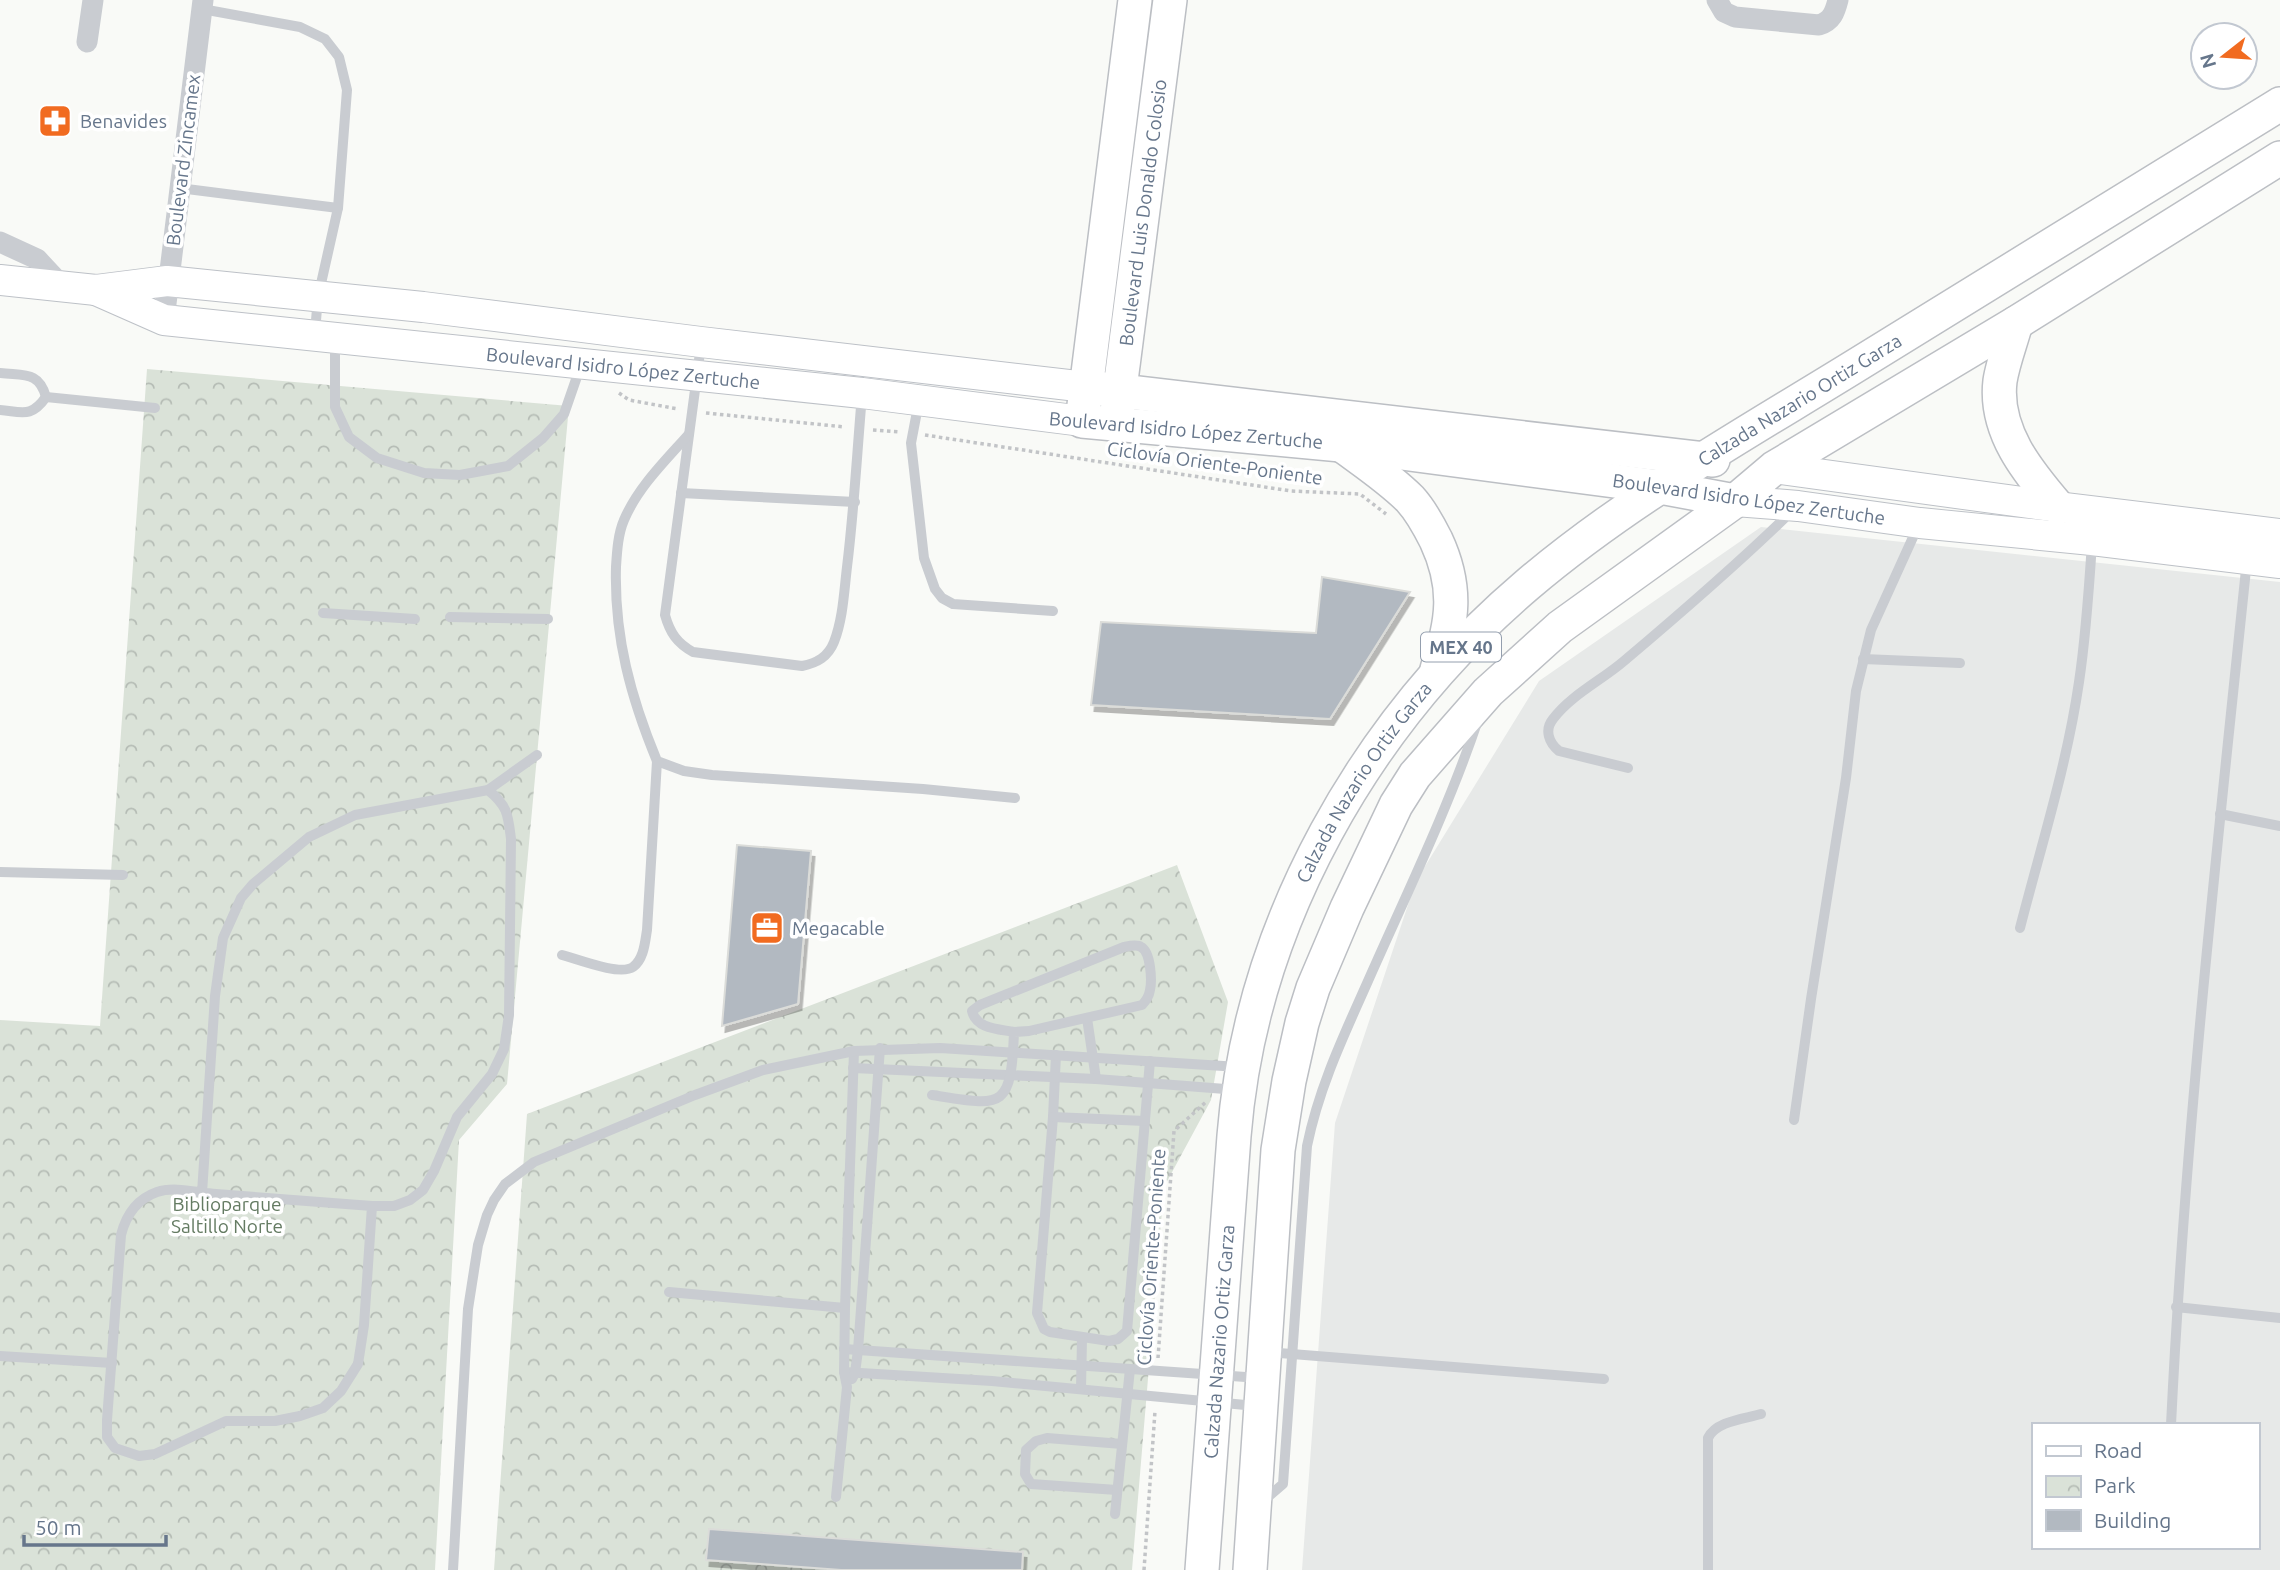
<svg xmlns="http://www.w3.org/2000/svg" width="2280" height="1570" viewBox="0 0 2280 1570" font-family="Ubuntu,sans-serif">
	<defs>
		<pattern id="park-crowns" width="20" height="18" patternUnits="userSpaceOnUse" patternTransform="scale(1.75)"><rect width="20" height="18" fill="#dae2d8"/><path d="M2 6a3 3 0 1 1 6 0M12 15a3 3 0 1 1 6 0" fill="none" stroke="#b5bcb5"/></pattern>
		<filter id="shadow"><feDropShadow dx="3.5" dy="6" stdDeviation="0" flood-color="#0004"/></filter>
	</defs>
	<rect width="100%" height="100%" fill="#f9faf7"/>
	<path fill="#e7e9e8" fill-rule="evenodd" d="M 1761,527 L 2280,582 L 2280,1570 L 1302,1570 L 1335,1123 L 1416,881 L 1539,681 ZM 2033,1425 L 2257,1425 L 2257,1547 L 2033,1547 Z"/>
	<g fill="url(#park-crowns)">
		<path d="M 147,369 L 569,406 L 507,1084 L 459,1140 L 435,1570 L 0,1570 L 0,1020 L 100,1026 Z"/>
		<path d="M 1177,865 L 1228,1002 L 1211,1100 L 1164,1187 L 1132,1570 L 494,1570 L 527,1114 Z"/>
	</g>
	<g fill="#b2b9c1" stroke="#dbdcd9" stroke-width="2" filter="url(#shadow)">
		<path d="M 1322,577 L 1410,592 L 1330,719 L 1091,705 L 1101,622 L 1316,633 Z"/>
		<path d="M 737,845 L 811,851 L 798,1004 L 722,1026 Z"/>
		<path d="M 709,1529 L 1023,1552 L 1022,1570 L 841,1570 L 706,1560 Z"/>
	</g>
	<g fill="none" stroke-linecap="round" stroke-linejoin="round">
		<defs>
			<g id="secondary">
				<path d="M 0,280 L 96,290 L 167,281 L 423,307 L 701,342 L 1086,387"/>
				<path id="s1" d="M 96,290 L 164,320 L 862,393 L 1082,421"/>
				<path d="M 1774,468 L 2058,507 L 2280,534"/>
				<path d="M 1735,501 L 1798,506 L 1920,523 L 2092,540 L 2280,563"/>
			</g>
			<g id="primary">
				<path d="M 1135,0 L 1082,421 L 1341,445 L 1660,487 L 1735,501"/>
				<path d="M 2016,323 C 2011,342 2003,362 2000,381 C 1994,431 2028,472 2058,507"/>
				<path d="M 1086,387 L 1713,460"/>
				<path id="s2" d="M 1117,412 L 1170,0"/>
				<path d="M 1343,446 C 1366,463 1390,479 1410,499 C 1421,511 1429,526 1436,540 C 1458,587 1453,622 1437,669"/>
				<path id="s3" d="M 1202,1570 L 1234,1136 C 1251,923 1365,723 1527,585 C 1628,499 1747,433 1860,363 C 2000,276 2140,190 2280,104"/>
				<path d="M 1250,1570 L 1278,1150 L 1289,1081 L 1302,1023 L 1313,988 L 1347,908 L 1396,805 L 1415,775 L 1488,692 L 1560,627 L 1735,501 L 1774,468 L 2016,323 L 2280,158"/>
			</g>
		</defs>
		<use href="#secondary" stroke="#bdc1c7" stroke-width="32"/>
		<use href="#primary" stroke="#bcbfc4" stroke-width="36"/>
		<g stroke="#c2c4c7" stroke-width="3.5" stroke-dasharray="3.5 3.5" stroke-linecap="butt">
			<path d="M 619,393 L 629,400 L 678,409"/>
			<path d="M 706,413 L 845,427"/>
			<path d="M 873,430 L 900,432"/>
			<path d="M 925,435 L 1291,491 L 1360,494 L 1386,514"/>
			<path d="M 1158,1358 L 1174,1131 L 1207,1101"/>
			<path d="M 1144,1570 L 1155,1411"/>
		</g>
		<g stroke="#c9ccd1" stroke-width="10">
			<path d="M 202,9 L 300,27 L 325,39 L 339,57 L 347,90 L 338,208 L 318,297 L 315,332"/>
			<path d="M 179,188 L 338,208"/>
			<path d="M 335,342 L 335,407 L 349,437 L 377,458 L 424,473 L 460,475 L 508,466 L 543,438 L 564,414 L 581,365"/>
			<path d="M 701,345 L 665,615 C 670,633 677,643 693,652 L 802,666 C 817,663 828,657 834,642 C 843,619 844,592 847,567 C 854,510 857,453 862,395"/>
			<path d="M 0,373 C 24,376 39,371 46,397"/>
			<path d="M 46,397 L 155,408"/>
			<path d="M 919,401 L 911,443 L 924,558 L 935,589 L 942,598 L 953,604 L 1053,611"/>
			<path d="M 0,410 C 23,412 31,418 46,397"/>
			<path d="M 689,434 C 666,460 638,487 624,520 C 618,534 617,551 616,567 C 614,637 631,698 657,761 L 684,771 L 712,775 L 923,789 L 1015,798"/>
			<path d="M 681,493 L 855,502"/>
			<path d="M 323,613 L 415,619"/>
			<path d="M 450,617 L 548,619"/>
			<path d="M 1863,659 L 1960,663"/>
			<path d="M 1628,768 L 1559,751 C 1549,743 1544,730 1553,719 C 1571,695 1602,680 1624,661 C 1682,612 1739,563 1793,510"/>
			<path d="M 488,790 L 537,755"/>
			<path d="M 2220,814 L 2280,826"/>
			<path d="M 0,872 L 123,875"/>
			<path d="M 2020,928 C 2041,846 2067,765 2079,682 C 2086,636 2089,589 2092,543"/>
			<path d="M 562,955 C 577,959 620,976 633,967 C 644,959 645,942 647,930 L 657,761"/>
			<path d="M 1087,1018 L 1096,1079"/>
			<path d="M 1056,1055 L 1053,1117 L 1037,1313 L 1044,1329 L 1050,1332 L 1109,1341 L 1118,1339 L 1127,1331 L 1150,1061"/>
			<path d="M 853,1068 L 1096,1079 L 1238,1090"/>
			<path d="M 932,1095 C 1003,1106 1011,1111 1014,1032 L 1029,1031 L 1142,1005 C 1146,1001 1149,996 1150,990 C 1152,981 1151,952 1141,947 C 1137,944 1129,946 1124,947 L 980,1005 L 972,1011 C 976,1029 999,1029 1014,1032"/>
			<path d="M 1053,1117 L 1145,1121"/>
			<path d="M 1794,1120 L 1811,999 L 1846,778 L 1856,691 L 1871,630 L 1919,524"/>
			<path d="M 202,1193 L 215,996 L 223,938 L 241,898 L 253,884 L 309,837 L 355,815 L 488,790 C 508,806 508,815 511,839 L 509,1015 L 504,1049 L 492,1074 L 457,1117 L 434,1171 L 423,1190 L 410,1200 L 394,1206 L 372,1206 C 320,1202 268,1198 216,1194 C 198,1193 175,1186 157,1192 C 137,1199 126,1215 121,1235 L 107,1420 L 107,1437 L 115,1448 L 139,1456 L 155,1454 L 226,1421 L 275,1421 L 300,1416 L 323,1408 L 341,1391 L 358,1364 L 364,1325 L 372,1206"/>
			<path d="M 669,1292 L 845,1308"/>
			<path d="M 2176,1307 L 2280,1318"/>
			<path d="M 844,1349 L 1260,1378"/>
			<path d="M 1268,1352 L 1604,1379"/>
			<path d="M 0,1356 L 112,1363"/>
			<path d="M 844,1372 L 992,1381 L 1256,1406"/>
			<path d="M 852,1379 L 855,1373 L 858,1350 L 880,1048"/>
			<path d="M 1081,1389 L 1082,1338"/>
			<path d="M 2171,1425 C 2185,1135 2217,848 2247,560"/>
			<path d="M 1117,1490 L 1031,1484 L 1025,1474 L 1026,1450 L 1036,1441 L 1047,1438 L 1122,1444"/>
			<path d="M 836,1497 L 847,1387 L 844,1372 L 845,1308 L 854,1051"/>
			<path d="M 1261,1503 L 1283,1484 L 1307,1146 C 1319,1087 1344,1035 1368,981 C 1406,895 1448,809 1478,720"/>
			<path d="M 1115,1514 L 1130,1369"/>
			<path d="M 453,1570 L 468,1309 L 478,1245 L 487,1215 L 494,1200 L 505,1184 L 534,1162 L 695,1095 L 763,1070 L 854,1051 L 940,1048 L 1239,1067"/>
			<path d="M 1708,1570 L 1708,1438 C 1716,1421 1744,1419 1761,1414"/>
		</g>
		<g stroke="#c9ccd1" stroke-width="21">
			<path d="M 1717,0 L 1724,12 L 1735,17 L 1819,25 C 1832,21 1835,12 1838,0"/>
			<path d="M 87,42 L 93,0"/>
			<path d="M 0,242 L 37,259 L 63,287"/>
			<path d="M 164,320 L 203,0"/>
		</g>
		<use href="#secondary" stroke="#fff" stroke-width="30"/>
		<use href="#primary" stroke="#fff" stroke-width="33"/>
	</g>
	<defs>
		<symbol id="pharmacy-square" viewBox="-11 -11 22 22"><rect x="-9" y="-9" width="18" height="18" rx="4" fill="#f16b20" stroke="#fff"/><path d="M-2-6h4v4h4v4h-4v4h-4v-4h-4v-4h4Z" fill="#fff"/></symbol>
		<symbol id="office-square" viewBox="-11 -11 22 22"><rect x="-9" y="-9" width="18" height="18" rx="4" fill="#f16b20" stroke="#fff"/><path d="M-6-3h4V-5.5h4V-3h4V5H-6ZM-1-4.5V-3h2v-1.5ZM-6 0V1H6V0Z" fill="#fff"/></symbol>
	</defs>
	<g fill-rule="evenodd">
		<use href="#pharmacy-square" x="36" y="102" width="38" height="38"/>
		<use href="#office-square" x="748" y="909" width="38" height="38"/>
	</g>
	<g text-anchor="middle" dominant-baseline="central" stroke-width="7" stroke-linejoin="round" paint-order="stroke">
		<rect fill="#fff" stroke="#949fae" stroke-width="2" x="1421" y="632.5" width="80" height="29" rx="5"/>
		<g font-size="18" font-weight="bold" fill="#66768b">
			<text x="1461" y="647">MEX 40</text>
		</g>
		<g font-size="19" fill="#66768b" stroke="#fff" text-anchor="start">
			<text x="80" y="121">Benavides</text>
			<text x="792" y="928">Megacable</text>
		</g>
		<g font-size="19" fill="#66768b" stroke="#fff">
			<text transform="translate(183 160) rotate(-83)">Boulevard Zincamex</text>
			<text stroke="none"><textPath href="#s2" startOffset="201">Boulevard Luis Donaldo Colosio</textPath></text>
			<text stroke="none"><textPath href="#s1" startOffset="536">Boulevard Isidro López Zertuche</textPath></text>
			<text stroke="none"><textPath href="#s3" startOffset="1405">Calzada Nazario Ortiz Garza</textPath></text>
			<text transform="translate(1186 430) rotate(5)">Boulevard Isidro López Zertuche</text>
			<text transform="translate(1215 463) rotate(8)">Ciclovía Oriente-Poniente</text>
			<text transform="translate(1749 499) rotate(8)">Boulevard Isidro López Zertuche</text>
			<text stroke="none"><textPath href="#s3" startOffset="817">Calzada Nazario Ortiz Garza</textPath></text>
			<text transform="translate(1151 1257) rotate(-86)">Ciclovía Oriente-Poniente</text>
			<text stroke="none"><textPath href="#s3" startOffset="229">Calzada Nazario Ortiz Garza</textPath></text>
		</g>
		<g font-size="19" fill="#647b62" stroke="#fff">
			<text x="227" y="1204">Biblioparque<tspan x="227" dy="22">Saltillo Norte</tspan></text>
		</g>
	</g>
	<rect x="2032" y="1423" width="228" height="126" fill="#ffffff" stroke="#c2c8d1" stroke-width="2"/>
	<rect x="2046" y="1446" width="35" height="10" fill="#ffffff" stroke="#c2c8d1" stroke-width="2"/>
	<text x="2094" y="1458" font-size="21" fill="#66768b">Road</text>
	<rect x="2046" y="1476" width="35" height="21" fill="url(#park-crowns)" stroke="#c2c8d1" stroke-width="2"/>
	<text x="2094" y="1493" font-size="21" fill="#66768b">Park</text>
	<rect x="2046" y="1510" width="35" height="21" fill="#b2b9c1" stroke="#c2c8d1" stroke-width="2"/>
	<text x="2094" y="1528" font-size="21" fill="#66768b">Building</text>
	<g transform="translate(2224 56) rotate(253)"><circle r="33" fill="#ffffff" stroke="#c2c8d1" stroke-width="2"/>
	<path d="M0-5L12 26L0 18L-12 26Z" fill="#f16b20"/>
	<text y="-10" font-size="19" font-weight="bold" text-anchor="middle" fill="#66768b">N</text>
	</g>
	<path d="M24 1535v10h142v-10" fill="none" stroke="#66768b" stroke-width="3.5"/>
	<text x="35" y="1535" font-size="21" fill="#66768b" stroke="#ffffff" stroke-width="5" paint-order="stroke">50 m</text>
</svg>
